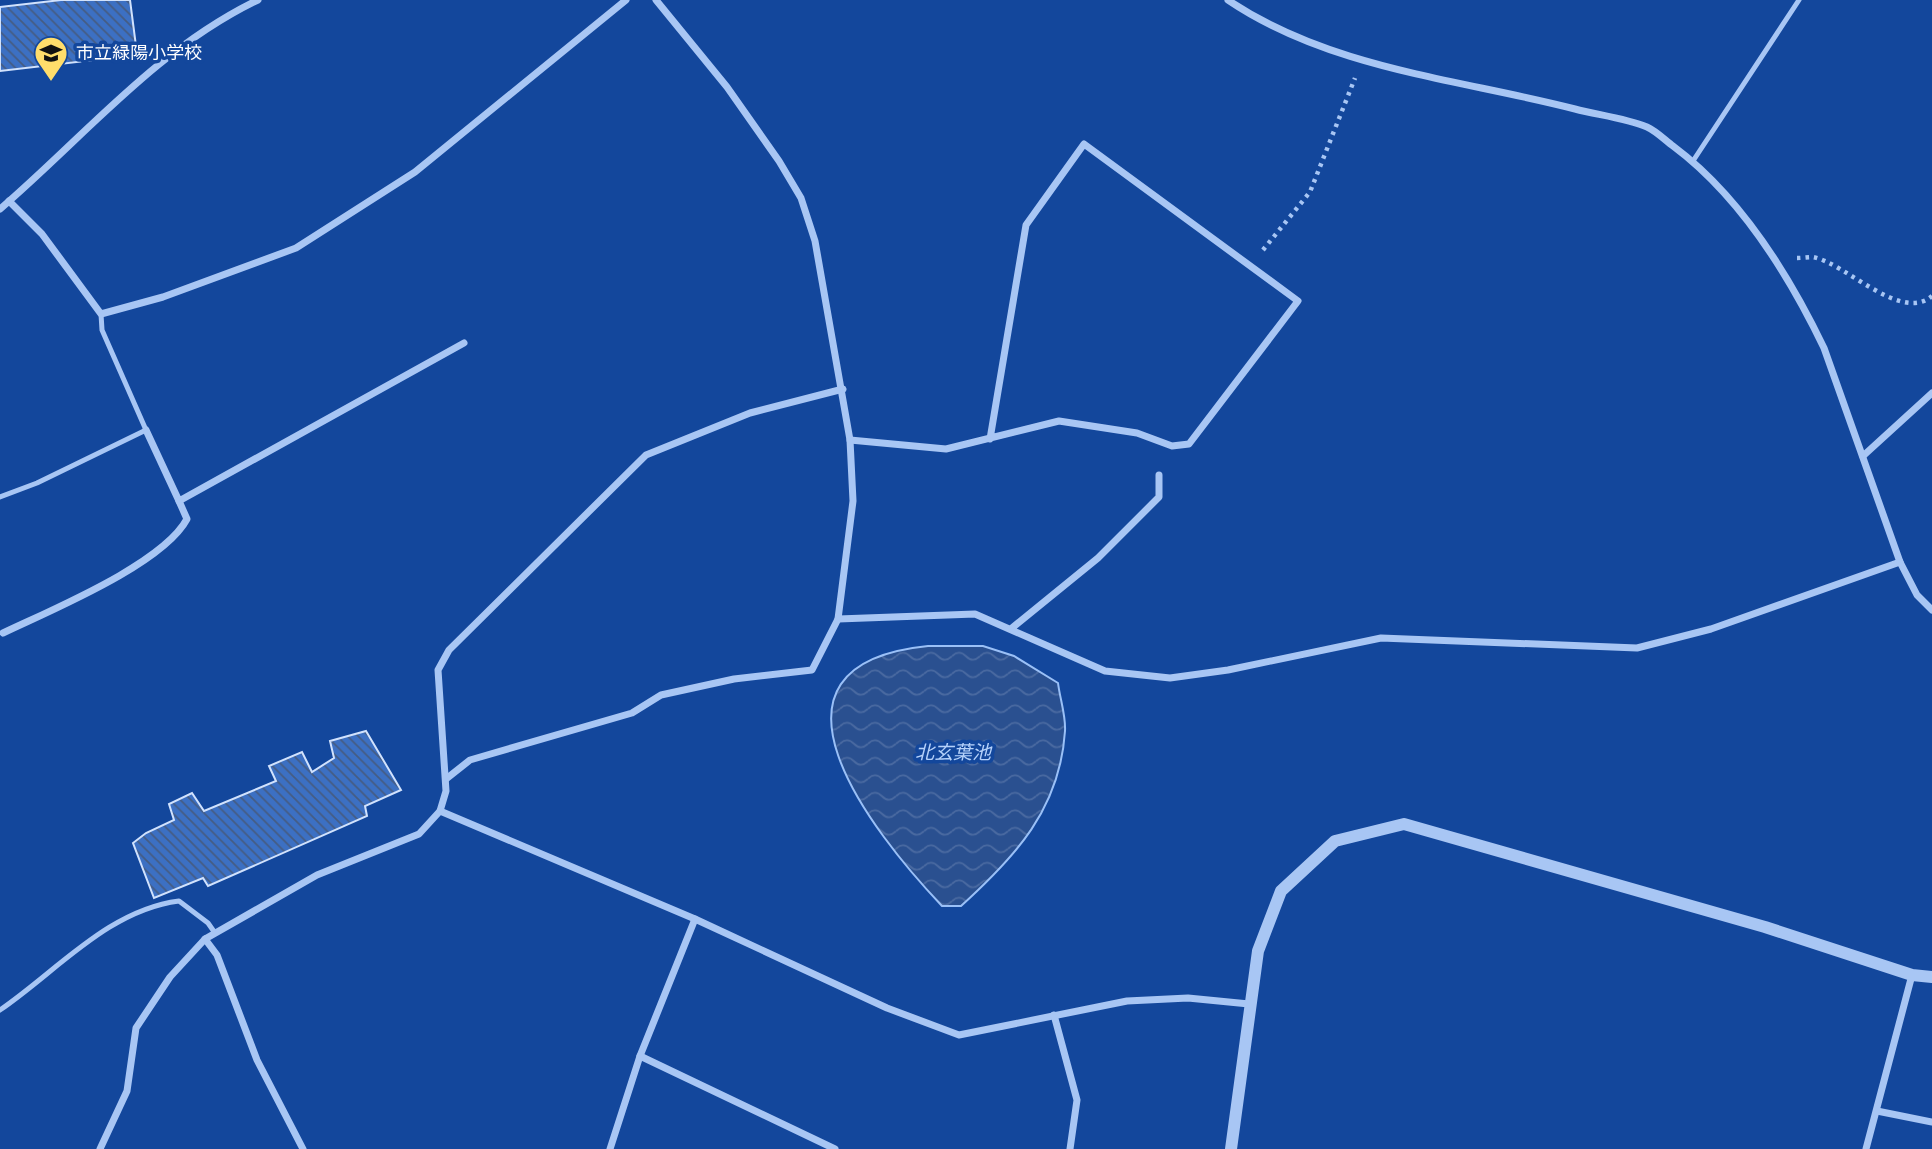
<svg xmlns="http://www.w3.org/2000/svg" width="1932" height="1149" viewBox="0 0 1932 1149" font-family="'Source Sans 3','Noto Sans JP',sans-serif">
	<defs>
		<pattern id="water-waves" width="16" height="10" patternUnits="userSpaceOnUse" patternTransform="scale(1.75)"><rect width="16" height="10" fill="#2a5090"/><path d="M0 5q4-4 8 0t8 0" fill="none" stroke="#4a6aa1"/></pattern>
		<pattern id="building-back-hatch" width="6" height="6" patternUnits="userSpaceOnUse" patternTransform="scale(1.75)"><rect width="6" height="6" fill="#3c70c3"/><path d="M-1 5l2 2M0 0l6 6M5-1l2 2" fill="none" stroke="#455c82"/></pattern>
	</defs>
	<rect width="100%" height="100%" fill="#13479c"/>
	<path fill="url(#water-waves)" stroke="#9ac0f7" stroke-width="2" d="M 928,646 L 983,646 L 1014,656 L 1058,683 C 1060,699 1066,716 1065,731 C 1060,809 1015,857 961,906 L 942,906 C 873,833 739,665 928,646 Z"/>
	<g fill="url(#building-back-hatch)" stroke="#d1e2fd" stroke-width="2">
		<path d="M 61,0 L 130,0 L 136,46 L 101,49 L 103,59 L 0,71 L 0,7 Z"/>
		<path d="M 366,731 L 401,790 L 365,806 L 367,816 L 208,886 L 203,878 L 154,898 L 133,843 L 146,833 L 174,820 L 169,804 L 192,793 L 204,811 L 276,781 L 269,766 L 302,752 L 312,772 L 334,758 L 330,741 Z"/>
	</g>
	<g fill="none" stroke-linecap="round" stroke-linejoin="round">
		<g stroke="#a8c6f4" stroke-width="4.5" stroke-dasharray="3.5 5" stroke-linecap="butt">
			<path d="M 1263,250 L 1310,192 L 1355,78"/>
			<path d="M 1797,258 C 1802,258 1808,257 1813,257 C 1845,263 1901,323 1932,296"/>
		</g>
		<g stroke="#a8c6f4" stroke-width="5">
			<path d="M 1693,161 L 1799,0"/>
			<path d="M 0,497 L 37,483 L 146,430 L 102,330 L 101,314"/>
			<path d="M 0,1010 C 56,972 108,910 179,901 L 208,923 L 215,933"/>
		</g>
		<g stroke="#a8c6f4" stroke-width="7">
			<path d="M 656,0 L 727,87 L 779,161 L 801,198 L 815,241 L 850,440 L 853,501 L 838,619 L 975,614 L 1105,671 L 1170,678 L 1228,670 L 1381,638 L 1637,648 L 1711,629 L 1900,562"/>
			<path d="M 1228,0 C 1330,69 1459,79 1575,109 C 1598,115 1625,118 1647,127 C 1656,131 1665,140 1673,146 C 1740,196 1788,273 1824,348 L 1900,562 L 1917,595 L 1932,610"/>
			<path d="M 9,201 L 42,234 L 101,314 L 163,297 L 296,248 L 415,172 L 626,0"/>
			<path d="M 0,209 C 84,137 156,49 258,0"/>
			<path d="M 146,430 L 179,501 L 464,343"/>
			<path d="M 850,440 L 946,449 L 1059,421 L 1137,433 L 1172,446 L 1189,444 L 1298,301 L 1084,144 L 1026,225 L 990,439"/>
			<path d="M 1863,456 L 1932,393"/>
			<path d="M 1012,628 L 1098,558 L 1159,497 L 1159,475"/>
			<path d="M 3,633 C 51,610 163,564 187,519 L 179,501"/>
			<path d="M 446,779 L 470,760 L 632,713 L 661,695 L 734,679 L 812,670 L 838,619"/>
			<path d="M 440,811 L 695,919 L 887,1008 L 959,1035 L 1127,1001 L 1188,998 L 1249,1004"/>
			<path d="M 205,939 L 217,955 L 257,1060 L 303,1149"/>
			<path d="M 1054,1015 L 1077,1100 L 1070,1149"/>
			<path d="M 640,1056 L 835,1149"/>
			<path d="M 1877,1111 L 1932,1122"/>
			<path d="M 100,1149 L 127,1091 L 136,1028 L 170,977 L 205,939 L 317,875 L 419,834 L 440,811 L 446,791 L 438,670 L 449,650 L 646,455 L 750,413 L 843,389"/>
			<path d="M 610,1149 L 640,1056 L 695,919"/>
			<path d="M 1866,1149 L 1912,975"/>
		</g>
		<path stroke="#a8c6f4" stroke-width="12" d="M 1231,1149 L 1258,951 L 1281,891 L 1335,841 L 1404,824 L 1765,927 L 1912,975 L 1932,977"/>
	</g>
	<defs>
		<symbol id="school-pin" viewBox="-11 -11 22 30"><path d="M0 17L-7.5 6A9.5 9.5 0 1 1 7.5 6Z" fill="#ffdd6b" stroke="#13479c"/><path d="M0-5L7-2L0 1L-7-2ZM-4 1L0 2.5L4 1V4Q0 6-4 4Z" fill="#111"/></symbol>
	</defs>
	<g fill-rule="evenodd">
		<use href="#school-pin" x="32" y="34" width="38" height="52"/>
	</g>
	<g text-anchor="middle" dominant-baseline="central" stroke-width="7" stroke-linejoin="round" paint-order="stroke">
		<g font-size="18" fill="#fff" stroke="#13479c" text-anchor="start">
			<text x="76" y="53">市立緑陽小学校</text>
		</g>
		<g font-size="19" font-style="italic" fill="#b5d1fa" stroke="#13479c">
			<text x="953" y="753">北玄葉池</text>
		</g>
	</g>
</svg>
